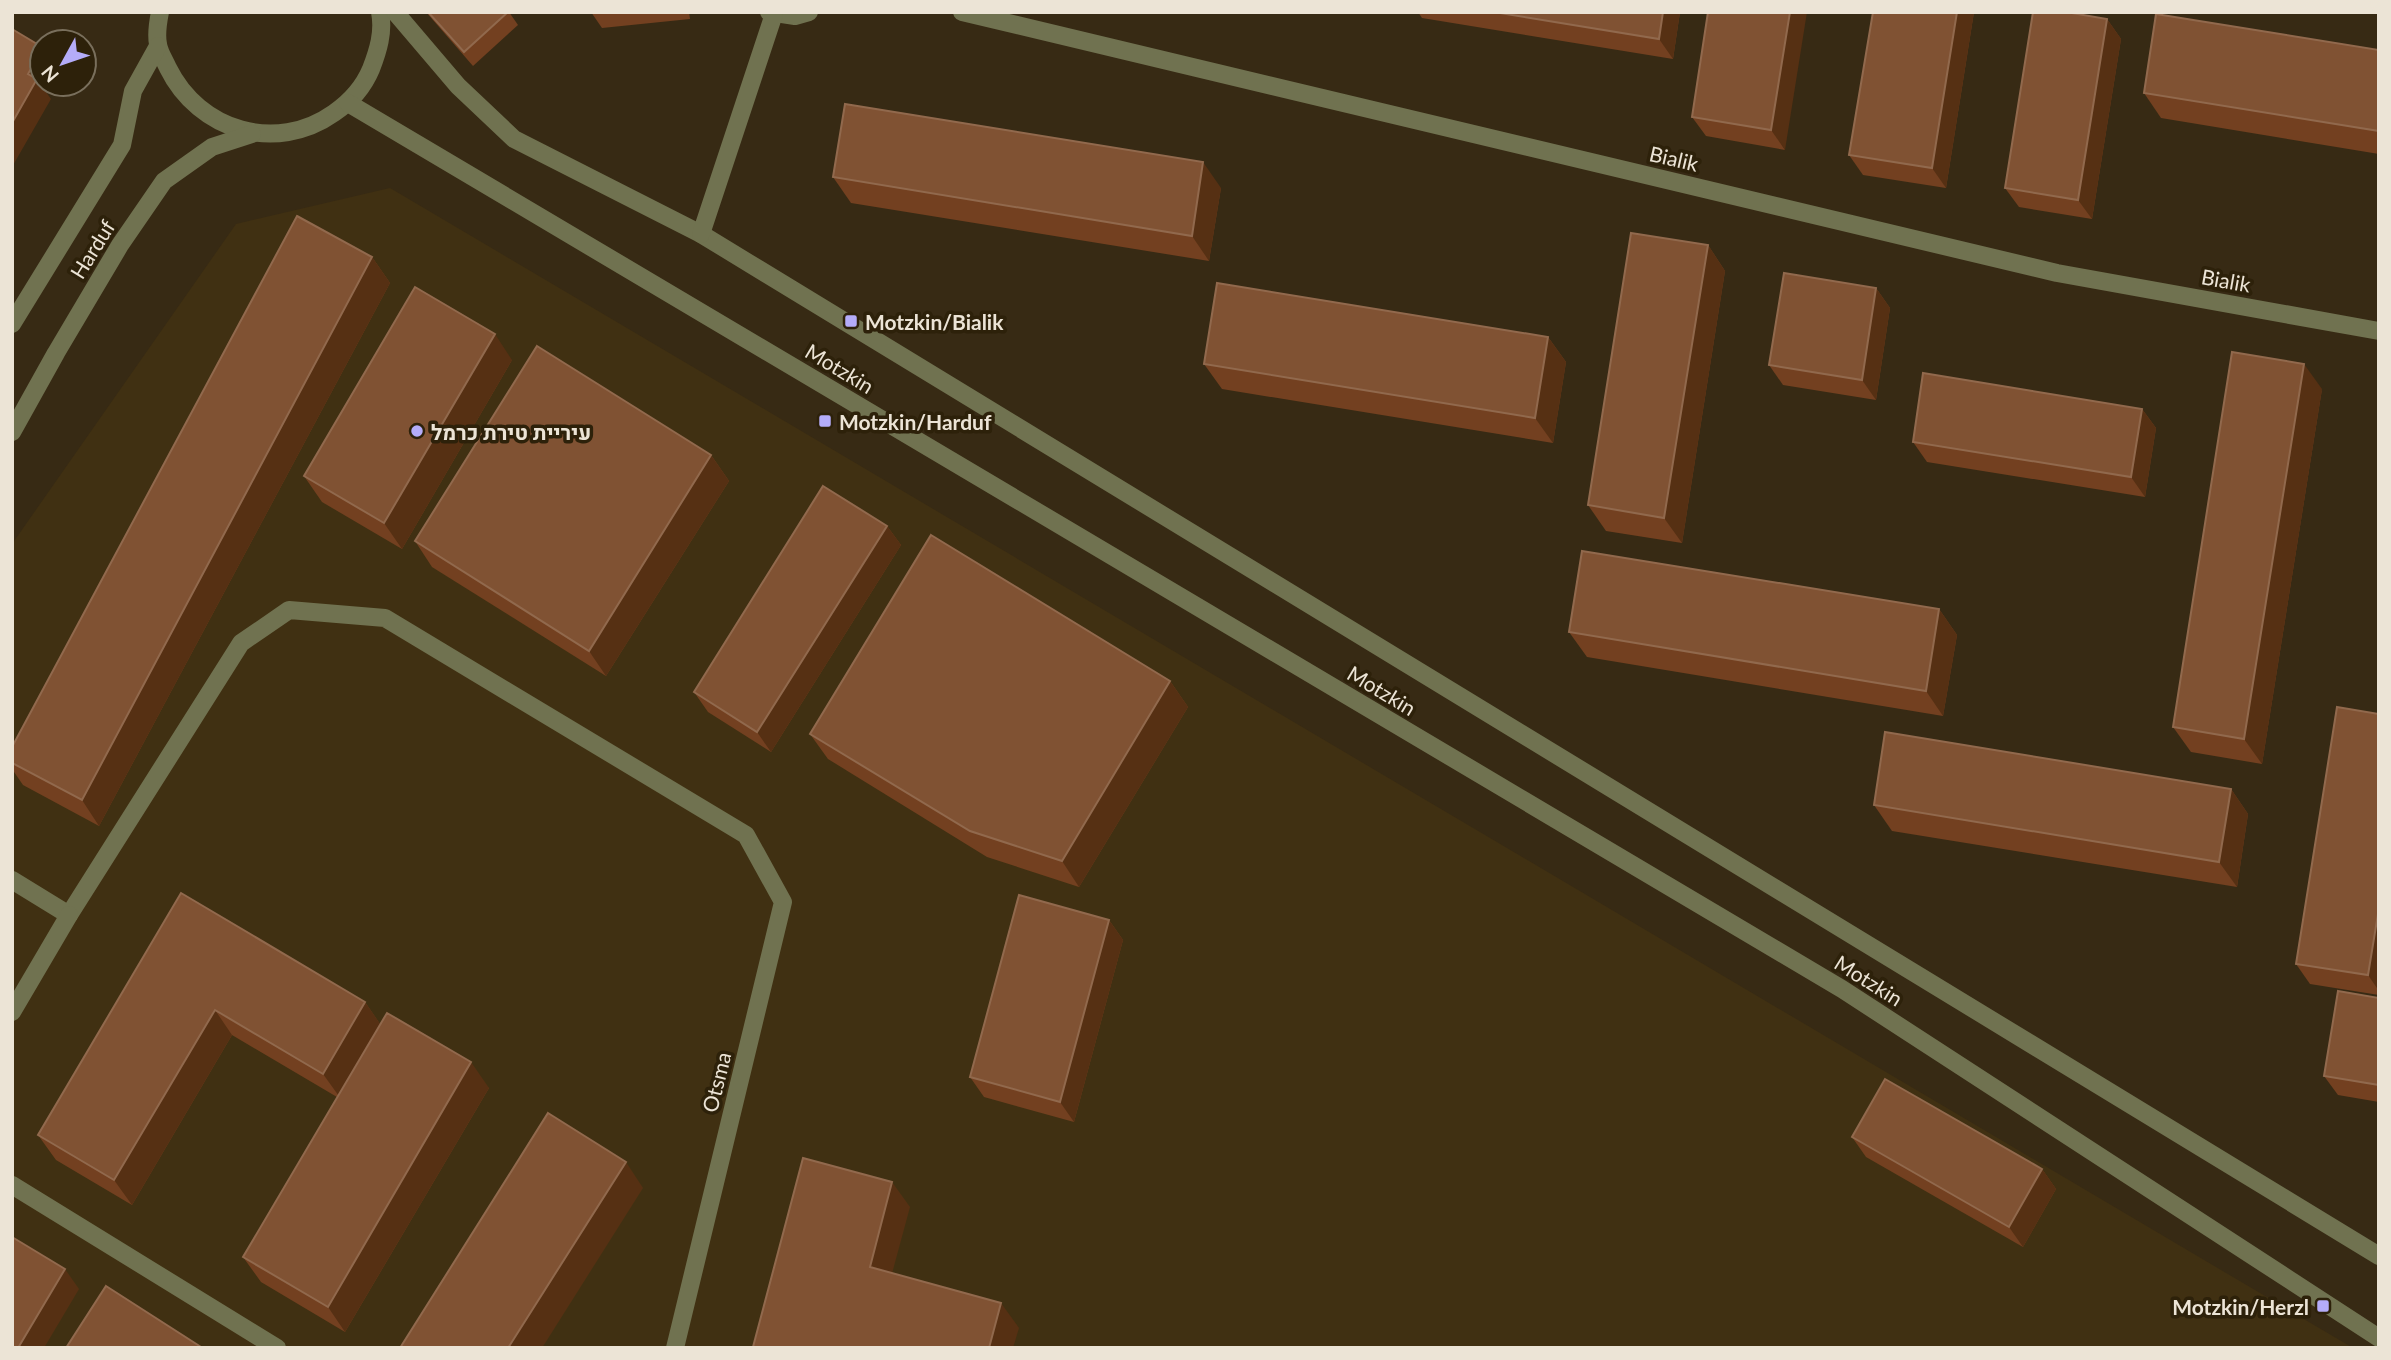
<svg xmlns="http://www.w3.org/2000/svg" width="2391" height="1360" viewBox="0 0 2391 1360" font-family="Lato,Heebo,sans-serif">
	<rect width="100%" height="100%" fill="#372a14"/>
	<path fill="#403012" d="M 390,188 L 2353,1348 L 12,1348 L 12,544 L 236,224 Z"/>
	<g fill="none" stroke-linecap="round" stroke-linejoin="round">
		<g stroke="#707250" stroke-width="18">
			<path d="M 160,12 C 158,22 156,34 158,44 C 159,52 165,61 168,68 C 199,131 276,154 334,113 C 350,102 363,88 371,69 C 378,51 384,32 380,12"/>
			<path d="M 395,12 L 458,86 L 514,139 L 701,234 L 2379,1256"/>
			<path d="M 769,12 L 795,16 L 809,12"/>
			<path d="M 962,12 L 2057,273 L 2379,331"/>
			<path d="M 348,103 L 1842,989 L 2379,1338"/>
			<path d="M 701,234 L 774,14"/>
			<path d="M 12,324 L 122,145 L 133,91 L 158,46"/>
			<path d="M 12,432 L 56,353 L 120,245 L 164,181 L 212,147 L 252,134"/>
			<path d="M 12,880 L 69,915 L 241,643 L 289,610 L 385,618 L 746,835 L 783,902 L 675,1348"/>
			<path d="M 12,1012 L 69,915"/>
			<path d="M 12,1185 L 277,1348"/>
		</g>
	</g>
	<g fill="#734020">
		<path d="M 426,12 L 509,12 L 518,25 L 473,66 Z"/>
		<path d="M 591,12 L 689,12 L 690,19 L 602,28 Z"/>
		<path d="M 1418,12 L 1680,12 L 1673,59 L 1422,18 Z"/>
		<path d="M 1708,12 L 1785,150 L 1706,136 L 1692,117 Z"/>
		<path d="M 1873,12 L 1974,12 L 1946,188 L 1863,175 L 1849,155 Z"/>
		<path d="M 2107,19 L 2121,39 L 2092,219 L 2019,207 L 2005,188 Z"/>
		<path d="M 2379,50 L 2379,154 L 2161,118 L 2144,93 Z"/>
		<path d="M 833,177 L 1221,188 L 1209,261 L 851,203 Z"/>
		<path d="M 1708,245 L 1725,271 L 1682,543 L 1606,531 L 1588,505 Z"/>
		<path d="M 372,257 L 390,283 L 99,826 L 23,785 L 12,769 L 12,747 Z"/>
		<path d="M 1876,288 L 1890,308 L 1876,400 L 1783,385 L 1769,365 Z"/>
		<path d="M 1548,337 L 1566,362 L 1553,443 L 1222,389 L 1204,364 Z"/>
		<path d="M 512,360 L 402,549 L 322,502 L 304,476 Z"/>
		<path d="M 2322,389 L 2262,764 L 2191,752 L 2173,727 Z"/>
		<path d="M 2142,409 L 2156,428 L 2145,497 L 1927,462 L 1913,442 Z"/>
		<path d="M 711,455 L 729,481 L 606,676 L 432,567 L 415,541 Z"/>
		<path d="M 887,526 L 901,545 L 771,752 L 708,712 L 694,692 Z"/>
		<path d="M 1939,609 L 1957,635 L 1943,716 L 1587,657 L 1569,632 Z"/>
		<path d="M 1170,681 L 1188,707 L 1079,887 L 987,857 L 828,759 L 810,734 Z"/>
		<path d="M 2379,714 L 2379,995 L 2310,984 L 2296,964 Z"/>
		<path d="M 2231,789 L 2248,814 L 2237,887 L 1892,831 L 1874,805 Z"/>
		<path d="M 181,893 L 365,1002 L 380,1024 L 489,1088 L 345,1332 L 261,1282 L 243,1257 L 337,1097 L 232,1035 L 132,1205 L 56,1160 L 38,1135 Z"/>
		<path d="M 1109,920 L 1123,940 L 1074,1122 L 984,1097 L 970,1077 Z"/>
		<path d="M 2379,998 L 2379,1102 L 2338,1095 L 2324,1076 Z"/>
		<path d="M 1852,1137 L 2042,1169 L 2056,1189 L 2023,1247 L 1866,1157 Z"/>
	</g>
	<g fill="#563013">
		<path d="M 1663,12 L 1680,12 L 1673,59 L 1659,39 Z"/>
		<path d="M 1790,12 L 1807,12 L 1785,150 L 1771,130 Z"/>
		<path d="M 1957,12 L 1974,12 L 1946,188 L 1932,168 Z"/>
		<path d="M 2107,19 L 2121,39 L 2092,219 L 2078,200 Z"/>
		<path d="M 42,49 L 42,84 L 47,84 L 44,89 L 51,99 L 12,167 L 12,123 L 28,74 Z"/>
		<path d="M 1203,162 L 1221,188 L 1209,261 L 1192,236 Z"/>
		<path d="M 1708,245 L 1725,271 L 1682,543 L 1664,518 Z"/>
		<path d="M 372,257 L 390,283 L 99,826 L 82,800 Z"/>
		<path d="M 1876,288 L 1890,308 L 1876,400 L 1862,380 Z"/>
		<path d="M 495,334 L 512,360 L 402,549 L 384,523 Z"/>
		<path d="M 1548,337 L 1566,362 L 1553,443 L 1535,418 Z"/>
		<path d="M 2304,364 L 2322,389 L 2262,764 L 2244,739 Z"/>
		<path d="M 2142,409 L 2156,428 L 2145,497 L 2131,477 Z"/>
		<path d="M 711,455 L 729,481 L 606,676 L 589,651 Z"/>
		<path d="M 887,526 L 901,545 L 771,752 L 757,732 Z"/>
		<path d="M 1939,609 L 1957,635 L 1943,716 L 1926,691 Z"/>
		<path d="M 1170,681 L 1188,707 L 1079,887 L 1062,861 Z"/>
		<path d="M 2231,789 L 2248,814 L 2237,887 L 2219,862 Z"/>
		<path d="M 2379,908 L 2379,991 L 2368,975 Z"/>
		<path d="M 1109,920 L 1123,940 L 1074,1122 L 1060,1102 Z"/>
		<path d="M 365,1002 L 383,1028 L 341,1099 L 323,1074 Z"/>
		<path d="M 215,1010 L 232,1035 L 132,1205 L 114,1180 Z"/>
		<path d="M 471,1062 L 489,1088 L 345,1332 L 328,1307 Z"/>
		<path d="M 626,1162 L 643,1188 L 542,1348 L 508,1348 Z"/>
		<path d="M 2042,1169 L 2056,1189 L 2023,1247 L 2009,1227 Z"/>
		<path d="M 892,1182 L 910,1207 L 887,1292 L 870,1267 Z"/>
		<path d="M 65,1269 L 79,1289 L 44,1348 L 18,1348 Z"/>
		<path d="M 1001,1303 L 1019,1328 L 1013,1348 L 989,1348 Z"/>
	</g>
	<g fill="#805233" stroke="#91694d" stroke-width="2">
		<path d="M 428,12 L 508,12 L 464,52 Z"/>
		<path d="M 1494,12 L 1663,12 L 1659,39 Z"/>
		<path d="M 1708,12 L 1790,12 L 1771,130 L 1692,117 Z"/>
		<path d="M 1873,12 L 1957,12 L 1932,168 L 1849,155 Z"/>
		<path d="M 2033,12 L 2066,12 L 2107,19 L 2078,200 L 2005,188 Z"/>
		<path d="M 2156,14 L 2379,50 L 2379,131 L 2144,93 Z"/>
		<path d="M 12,29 L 42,47 L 42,49 L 28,74 L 37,79 L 12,123 Z"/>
		<path d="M 845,104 L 1203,162 L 1192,236 L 833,177 Z"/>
		<path d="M 297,216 L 372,257 L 82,800 L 12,763 L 12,747 Z"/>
		<path d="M 1631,233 L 1708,245 L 1664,518 L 1588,505 Z"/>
		<path d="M 1784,273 L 1876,288 L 1862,380 L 1769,365 Z"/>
		<path d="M 1217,283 L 1548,337 L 1535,418 L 1204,364 Z"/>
		<path d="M 415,287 L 495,334 L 384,523 L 304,476 Z"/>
		<path d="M 537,346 L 711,455 L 589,651 L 415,541 Z"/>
		<path d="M 2232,352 L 2304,364 L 2244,739 L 2173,727 Z"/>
		<path d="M 1923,373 L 2142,409 L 2131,477 L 1913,442 Z"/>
		<path d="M 823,486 L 887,526 L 757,732 L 694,692 Z"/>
		<path d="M 931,535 L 1170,681 L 1062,861 L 970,831 L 810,734 Z"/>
		<path d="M 1582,551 L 1939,609 L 1926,691 L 1569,632 Z"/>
		<path d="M 2337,707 L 2379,714 L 2379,908 L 2368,975 L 2296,964 Z"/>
		<path d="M 1885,732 L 2231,789 L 2219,862 L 1874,805 Z"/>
		<path d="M 181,893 L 365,1002 L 323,1074 L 215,1010 L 114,1180 L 38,1135 Z"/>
		<path d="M 1019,895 L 1109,920 L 1060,1102 L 970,1077 Z"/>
		<path d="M 2338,991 L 2379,998 L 2379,1085 L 2324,1076 Z"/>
		<path d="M 387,1013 L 471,1062 L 328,1307 L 243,1257 Z"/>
		<path d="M 1885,1079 L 2042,1169 L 2009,1227 L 1852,1137 Z"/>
		<path d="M 548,1113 L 626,1162 L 508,1348 L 400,1348 Z"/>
		<path d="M 803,1158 L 892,1182 L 870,1267 L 1001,1303 L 989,1348 L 753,1347 Z"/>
		<path d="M 12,1237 L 65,1269 L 18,1348 L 12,1348 Z"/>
		<path d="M 106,1286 L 201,1347 L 201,1348 L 66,1348 Z"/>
	</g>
	<g fill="#b4acf9" stroke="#2d210a" stroke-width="2.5">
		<rect x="844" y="314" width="14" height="14" rx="3.5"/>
		<rect x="818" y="414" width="14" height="14" rx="3.5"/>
		<circle cx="417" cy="431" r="7"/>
		<rect x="2316" y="1299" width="14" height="14" rx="3.5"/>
	</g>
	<g text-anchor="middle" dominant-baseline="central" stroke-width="7" stroke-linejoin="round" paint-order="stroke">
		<g font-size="21" fill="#ece4d6" stroke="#2d210a">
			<text transform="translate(1674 158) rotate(13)">Bialik</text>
			<text transform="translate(92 249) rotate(-58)">Harduf</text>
			<text transform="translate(2226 280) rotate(10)">Bialik</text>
			<text transform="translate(840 368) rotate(31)">Motzkin</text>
			<text transform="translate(1382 690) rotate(31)">Motzkin</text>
			<text transform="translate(1869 980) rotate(32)">Motzkin</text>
			<text transform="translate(716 1082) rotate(-76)">Otsma</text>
		</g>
		<g font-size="21" font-weight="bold" fill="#ece4d6" stroke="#2d210a" text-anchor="start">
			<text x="865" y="321">Motzkin/Bialik</text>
			<text x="839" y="421">Motzkin/Harduf</text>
			<text x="431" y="431">עיריית טירת כרמל</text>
			<text x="2309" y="1306" text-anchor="end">Motzkin/Herzl</text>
		</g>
	</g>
	<rect width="2391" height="1360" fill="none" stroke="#ece4d6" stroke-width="28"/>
	<g transform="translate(63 63) rotate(230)"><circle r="33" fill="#2d210a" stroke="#796f5c" stroke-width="2"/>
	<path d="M0-5L12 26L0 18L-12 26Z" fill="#b4acf9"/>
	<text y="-10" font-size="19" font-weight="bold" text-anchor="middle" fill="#ece4d6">N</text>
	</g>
</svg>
